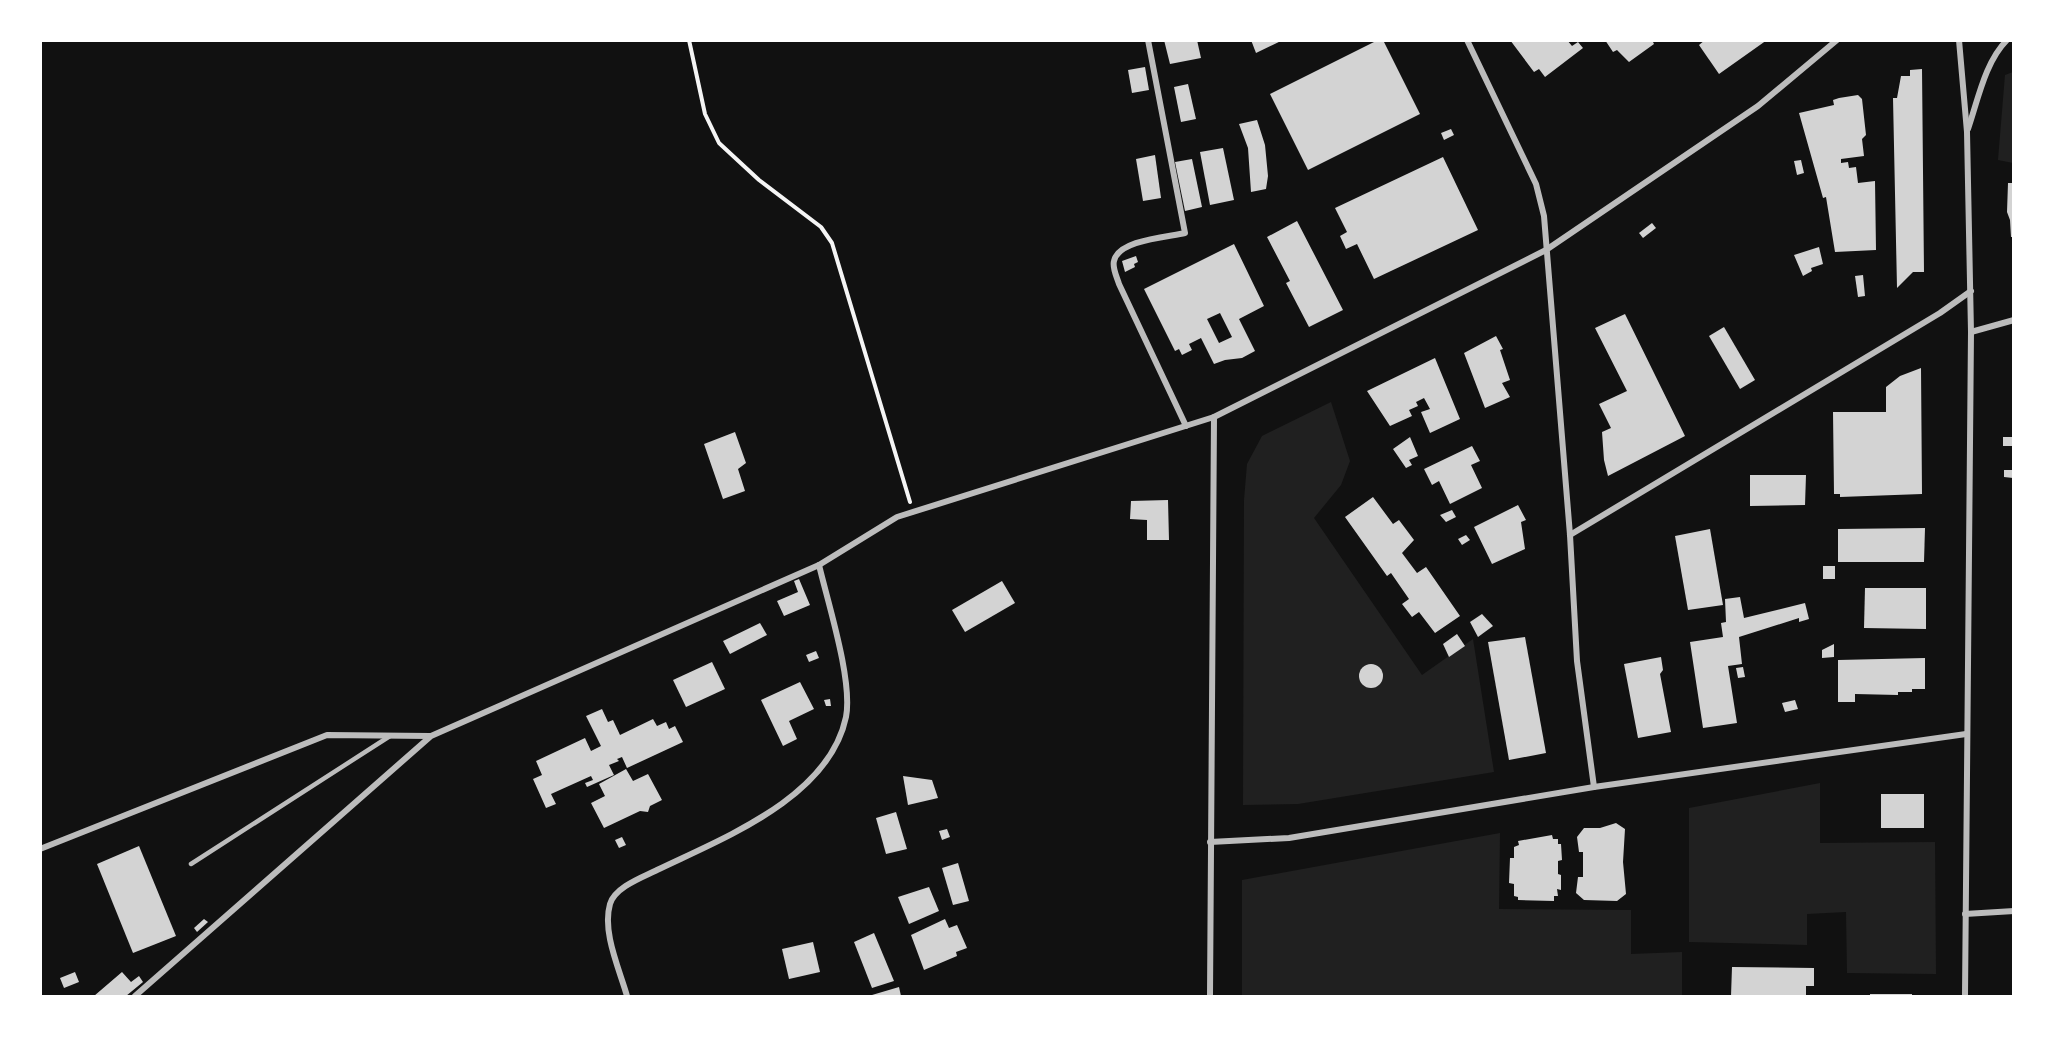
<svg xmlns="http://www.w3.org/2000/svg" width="2054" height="1037" viewBox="0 0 2054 1037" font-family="'Work Sans',sans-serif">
	<rect width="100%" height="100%" fill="#111"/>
	<g fill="#202020">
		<path d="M 2013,72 L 2014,73 L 2013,163 L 1998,160 L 2005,75 Z"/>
		<path d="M 1331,402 L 1350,461 L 1341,485 L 1314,518 L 1422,675 L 1473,639 L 1494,772 L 1298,804 L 1243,805 L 1244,500 L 1247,464 L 1262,436 Z"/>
		<path d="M 1820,783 L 1820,843 L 1935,842 L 1936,974 L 1847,973 L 1846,912 L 1807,914 L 1807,945 L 1689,942 L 1689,808 Z"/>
		<path d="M 1500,833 L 1499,909 L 1631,910 L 1631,954 L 1682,952 L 1682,996 L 1242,996 L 1242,880 Z"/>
	</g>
	<g fill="#d3d3d3" fill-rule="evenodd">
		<path d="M 1164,40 L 1197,40 L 1201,58 L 1170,64 Z"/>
		<path d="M 1251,40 L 1283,40 L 1256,53 Z"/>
		<path d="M 1378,40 L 1383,40 L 1420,114 L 1308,170 L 1270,94 Z"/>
		<path d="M 1510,40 L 1567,40 L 1572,46 L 1578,42 L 1583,48 L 1545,77 L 1539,69 L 1534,72 Z"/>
		<path d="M 1605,40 L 1652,40 L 1654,44 L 1629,62 L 1617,50 L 1613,52 Z"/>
		<path d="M 1705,40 L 1767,40 L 1719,74 L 1699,45 Z"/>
		<path d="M 1145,67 L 1149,90 L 1132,93 L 1128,70 Z"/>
		<path d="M 1922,69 L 1924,272 L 1913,272 L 1897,288 L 1893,98 L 1897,98 L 1901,76 L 1910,76 L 1910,70 Z"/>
		<path d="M 1188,84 L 1196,119 L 1181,122 L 1174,87 Z"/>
		<path d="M 1858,95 L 1862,99 L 1866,135 L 1862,139 L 1864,156 L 1841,159 L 1841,163 L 1848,162 L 1849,168 L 1856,167 L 1858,183 L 1875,181 L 1876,250 L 1835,252 L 1826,197 L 1823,198 L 1799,113 L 1834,105 L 1833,100 L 1839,98 Z"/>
		<path d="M 1257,120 L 1265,145 L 1268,176 L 1266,189 L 1251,192 L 1248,148 L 1239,124 Z"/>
		<path d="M 1451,129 L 1454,135 L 1444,140 L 1441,133 Z"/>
		<path d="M 1223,148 L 1234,200 L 1210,205 L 1200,152 Z"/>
		<path d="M 1155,155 L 1161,198 L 1143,201 L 1136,159 Z"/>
		<path d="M 1443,157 L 1478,230 L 1374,279 L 1357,244 L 1346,249 L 1340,236 L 1347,232 L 1335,208 Z"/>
		<path d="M 1192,159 L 1202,207 L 1185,211 L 1175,162 Z"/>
		<path d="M 1801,160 L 1804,173 L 1797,175 L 1794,161 Z"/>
		<path d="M 2008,183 L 2014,183 L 2014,237 L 2011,237 L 2010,220 L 2007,212 Z"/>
		<path d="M 1297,221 L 1343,310 L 1309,327 L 1286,283 L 1290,281 L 1267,237 Z"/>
		<path d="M 1652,223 L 1656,228 L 1643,238 L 1639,233 Z"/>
		<path d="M 1234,244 L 1264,306 L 1239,319 L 1255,351 L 1242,358 L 1225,360 L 1214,364 L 1201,338 L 1189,344 L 1192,350 L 1182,355 L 1179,349 L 1175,351 L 1144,289 ZM 1220,313 L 1232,337 L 1219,343 L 1207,319 Z"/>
		<path d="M 1819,247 L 1823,264 L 1811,268 L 1812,271 L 1803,276 L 1794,255 Z"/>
		<path d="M 1136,256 L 1138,262 L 1134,264 L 1135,267 L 1125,272 L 1122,261 Z"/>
		<path d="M 1863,275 L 1865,296 L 1858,297 L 1855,276 Z"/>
		<path d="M 1625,314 L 1685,436 L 1608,476 L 1604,460 L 1602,432 L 1611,428 L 1599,404 L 1627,391 L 1595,328 Z"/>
		<path d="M 1724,327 L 1755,380 L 1740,389 L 1709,336 Z"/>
		<path d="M 1496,336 L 1503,349 L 1500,350 L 1510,380 L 1502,383 L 1510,397 L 1485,408 L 1464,353 Z"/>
		<path d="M 1435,358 L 1460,419 L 1430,433 L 1421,412 L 1430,409 L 1424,398 L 1416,402 L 1418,406 L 1409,410 L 1412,416 L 1390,426 L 1367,391 Z"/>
		<path d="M 1921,368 L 1922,494 L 1840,497 L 1840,494 L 1834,494 L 1833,412 L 1886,412 L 1886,387 L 1900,376 Z"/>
		<path d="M 735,432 L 746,463 L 738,469 L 745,491 L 723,499 L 704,444 Z"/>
		<path d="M 1410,437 L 1418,456 L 1409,460 L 1412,465 L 1406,468 L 1393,449 Z"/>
		<rect x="2003" y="437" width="11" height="9"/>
		<path d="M 1472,446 L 1480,461 L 1471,465 L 1482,488 L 1450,504 L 1439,481 L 1432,485 L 1424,469 Z"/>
		<path d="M 2004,470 L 2014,470 L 2013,478 L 2004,477 Z"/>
		<path d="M 1750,475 L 1806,475 L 1805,505 L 1750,506 Z"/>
		<path d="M 1373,497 L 1393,524 L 1399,520 L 1414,540 L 1402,553 L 1417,573 L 1426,567 L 1460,616 L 1435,633 L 1419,612 L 1412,617 L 1402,604 L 1409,599 L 1391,573 L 1387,576 L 1345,517 Z"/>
		<path d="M 1168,500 L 1169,540 L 1147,540 L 1147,520 L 1130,519 L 1131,501 Z"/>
		<path d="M 1518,505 L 1526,520 L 1521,522 L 1525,549 L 1492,564 L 1474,527 Z"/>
		<path d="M 1452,510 L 1456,517 L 1446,522 L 1440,515 Z"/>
		<path d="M 1925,528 L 1924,562 L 1838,562 L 1838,529 Z"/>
		<path d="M 1710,529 L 1723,605 L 1688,610 L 1675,536 Z"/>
		<path d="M 1466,535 L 1470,540 L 1462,545 L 1458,539 Z"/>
		<rect x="1823" y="566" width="12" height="13"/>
		<path d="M 799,579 L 810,605 L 784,616 L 777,601 L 798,592 L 794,581 Z"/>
		<path d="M 1002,581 L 1015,603 L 965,632 L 952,610 Z"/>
		<path d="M 1865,588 L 1926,588 L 1926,629 L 1864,628 Z"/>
		<path d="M 1740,597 L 1744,618 L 1805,603 L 1809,619 L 1799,622 L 1799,618 L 1739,637 L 1742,664 L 1728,666 L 1737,723 L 1703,728 L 1690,642 L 1723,637 L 1721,623 L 1726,622 L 1725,599 Z"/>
		<path d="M 1482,614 L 1493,626 L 1478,637 L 1470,622 Z"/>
		<path d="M 760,623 L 767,635 L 730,654 L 723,641 Z"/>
		<path d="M 1457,634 L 1465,646 L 1449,657 L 1443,644 Z"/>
		<path d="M 1525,637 L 1546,753 L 1509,760 L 1488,642 Z"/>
		<path d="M 1834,644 L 1834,657 L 1822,658 L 1822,650 Z"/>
		<path d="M 816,651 L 819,658 L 809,662 L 806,655 Z"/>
		<path d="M 1661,657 L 1663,670 L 1660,674 L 1671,732 L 1638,738 L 1624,664 Z"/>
		<path d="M 1925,658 L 1925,689 L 1912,689 L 1912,692 L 1898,692 L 1898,695 L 1855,694 L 1855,702 L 1838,702 L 1838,660 Z"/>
		<path d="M 712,662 L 725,689 L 686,707 L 673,680 Z"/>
		<circle cx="1371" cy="676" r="12"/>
		<path d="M 1743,667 L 1745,677 L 1738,678 L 1736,668 Z"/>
		<path d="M 800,682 L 814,709 L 789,721 L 797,739 L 783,746 L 761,700 Z"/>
		<path d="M 830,699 L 831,706 L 826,706 L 824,700 Z"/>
		<path d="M 1795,700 L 1798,709 L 1785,712 L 1782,703 Z"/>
		<path d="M 602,709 L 608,722 L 613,720 L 620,735 L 653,719 L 657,726 L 666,722 L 669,729 L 675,726 L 683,742 L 627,768 L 622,757 L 617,759 L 619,761 L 609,765 L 614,775 L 587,787 L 585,783 L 593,780 L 591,776 L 551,794 L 556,804 L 546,808 L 533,779 L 542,775 L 536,761 L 585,738 L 591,751 L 601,746 L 586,716 Z"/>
		<path d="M 626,769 L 633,781 L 648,774 L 662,800 L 650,806 L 648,812 L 640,811 L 604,828 L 591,803 L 605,796 L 599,784 Z"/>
		<path d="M 903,776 L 932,780 L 938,798 L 908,805 Z"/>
		<rect x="1881" y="794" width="43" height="34"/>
		<path d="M 896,812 L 907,849 L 886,854 L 876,818 Z"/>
		<path d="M 1616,823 L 1625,829 L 1623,862 L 1626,894 L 1617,901 L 1584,900 L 1576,893 L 1578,877 L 1583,877 L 1583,852 L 1579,852 L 1577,837 L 1584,828 L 1600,828 Z"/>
		<path d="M 947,829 L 950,837 L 942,840 L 939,831 Z"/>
		<path d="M 1552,835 L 1553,839 L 1558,839 L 1558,844 L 1561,844 L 1562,860 L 1558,861 L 1558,874 L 1561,875 L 1561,890 L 1557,889 L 1558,896 L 1554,896 L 1554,901 L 1518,900 L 1518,897 L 1514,896 L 1514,884 L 1509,883 L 1510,858 L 1514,858 L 1514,847 L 1519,845 L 1518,841 Z"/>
		<path d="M 622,837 L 626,845 L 619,848 L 615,840 Z"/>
		<path d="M 139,846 L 176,936 L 133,953 L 97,864 Z"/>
		<path d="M 958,863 L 969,901 L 953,905 L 942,868 Z"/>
		<path d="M 929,887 L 939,911 L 909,924 L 898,897 Z"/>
		<path d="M 204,919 L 208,922 L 197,932 L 194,928 Z"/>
		<path d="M 945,919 L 949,928 L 957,925 L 967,948 L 956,952 L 957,956 L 924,970 L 911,935 Z"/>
		<path d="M 874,933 L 894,981 L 872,988 L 854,942 Z"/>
		<path d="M 813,942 L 820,972 L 789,979 L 782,949 Z"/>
		<path d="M 1732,967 L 1814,968 L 1814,986 L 1806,986 L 1806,996 L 1731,996 Z"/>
		<path d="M 75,972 L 79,982 L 64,988 L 60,978 Z"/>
		<path d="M 122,972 L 131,982 L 139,976 L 143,982 L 126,996 L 94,996 Z"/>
		<path d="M 899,987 L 901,996 L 872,996 L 872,995 Z"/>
		<rect x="1870" y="994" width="42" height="2"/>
	</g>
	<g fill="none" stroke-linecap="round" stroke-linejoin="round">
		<path stroke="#f5f5f5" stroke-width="4" d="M 689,40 L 705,114 L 719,143 L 759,180 L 821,227 L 832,243 L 910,502"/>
		<path stroke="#bcbcbc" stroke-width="4.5" d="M 191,864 L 390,736"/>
		<g stroke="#bcbcbc" stroke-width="6">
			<path d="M 1148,40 L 1185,233 C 1168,237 1118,240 1114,261 C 1112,268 1117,277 1119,284 L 1186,426"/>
			<path d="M 1467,40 L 1536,184 L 1544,216 L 1570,535 L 1577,661 L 1594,787"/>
			<path d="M 1959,40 L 1967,132 L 1971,332 L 1965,996"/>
			<path d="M 1968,129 C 1978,100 1985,62 2007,40"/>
			<path d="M 1971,332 L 2014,320"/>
			<path d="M 1570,535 L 1940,313 L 1971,291"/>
			<path d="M 1210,842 L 1289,838 L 1594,787 L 1966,734"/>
			<path d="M 40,849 L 327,735 L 430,736"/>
			<path d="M 1965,914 L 2014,911"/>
			<path d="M 135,996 L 431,736 L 819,565 L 897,517 L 1214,417 L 1546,250 L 1758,106 L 1837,40"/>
			<path d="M 627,996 C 619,968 602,932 610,904 C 615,887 643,877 657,870 C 723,838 829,798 846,717 C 853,681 828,603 819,565"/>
			<path d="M 1210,996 L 1214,417"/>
		</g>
	</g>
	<rect width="2054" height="1037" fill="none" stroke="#ffffff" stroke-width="84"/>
</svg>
